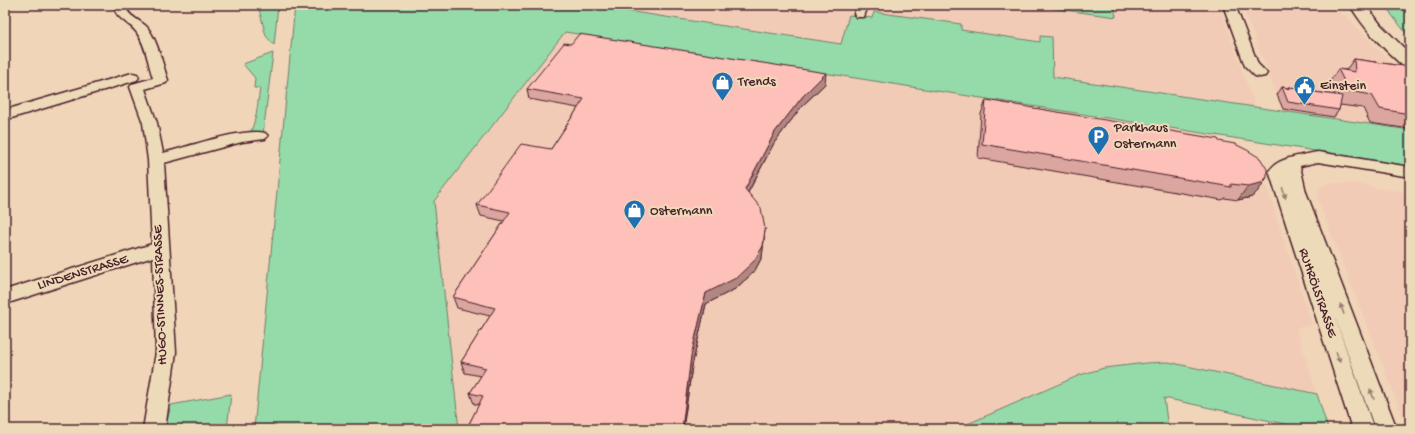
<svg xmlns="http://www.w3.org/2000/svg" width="1415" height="434" viewBox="0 0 1415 434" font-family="'Gochi Hand',sans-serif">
	<rect width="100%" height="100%" fill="#f0d5b8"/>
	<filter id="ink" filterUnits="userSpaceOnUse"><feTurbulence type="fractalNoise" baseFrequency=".025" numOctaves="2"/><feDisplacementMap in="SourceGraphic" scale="8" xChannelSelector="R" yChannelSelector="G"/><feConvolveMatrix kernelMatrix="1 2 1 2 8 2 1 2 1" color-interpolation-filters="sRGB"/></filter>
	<g filter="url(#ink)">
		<g fill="#f1cbb5">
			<path d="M 588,5 L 852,5 L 841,44 Z"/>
			<path d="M 876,5 L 1050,5 L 1050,8 L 1116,16 L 1114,5 L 1219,5 L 1255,107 L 1053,77 L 1040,42 L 961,30 L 961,25 L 874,12 Z"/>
			<path d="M 1242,5 L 1320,5 L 1333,10 L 1347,17 L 1375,47 L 1410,78 L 1410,130 L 1283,111 Z"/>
			<path d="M 565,32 L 1218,137 L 1223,151 L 1257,157 L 1312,325 L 1296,328 L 1317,394 L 1185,365 L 1080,375 L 956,429 L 459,429 L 434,201 Z"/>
			<path d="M 1329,183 L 1350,183 L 1410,193 L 1410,429 L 1408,429 L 1318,200 L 1318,192 L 1320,187 Z"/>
		</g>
		<g fill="#95dba9" stroke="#707d6a">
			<path d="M 258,5 L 278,5 L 274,45 L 266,36 Z"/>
			<path d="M 295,5 L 588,5 L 841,44 L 849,15 L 872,18 L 874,12 L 961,24 L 961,30 L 1040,42 L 1040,36 L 1052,37 L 1053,77 L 1410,130 L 1410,166 L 565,32 L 434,201 L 459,429 L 254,429 Z"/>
			<path d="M 1050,5 L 1114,5 L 1116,17 L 1050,8 Z"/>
			<path d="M 1388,6 L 1410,10 L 1410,38 L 1391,14 Z"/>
			<path d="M 273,53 L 263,134 L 254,134 L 251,132 L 256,116 L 260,88 L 254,88 L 255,78 L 243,64 Z"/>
			<path d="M 1168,362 L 1317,394 L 1328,429 L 1308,429 L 1164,398 L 1168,429 L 956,429 L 1080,375 L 1104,368 L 1146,363 Z"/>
			<path d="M 231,394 L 227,429 L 165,429 L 171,405 Z"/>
		</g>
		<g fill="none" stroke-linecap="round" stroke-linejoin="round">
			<defs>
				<g id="minor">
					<path d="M 113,5 L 125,5 C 128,17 139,19 147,27 C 158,41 162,63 168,80 L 166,83 L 145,89 L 157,123 L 163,153 C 187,147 244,127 265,133 L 268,136 L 265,139 L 242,142 L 164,163 L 176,352 L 165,429 L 143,429 L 156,352 L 153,257 L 5,304 L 5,290 L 152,244 L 148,160 L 143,123 L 130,87 L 132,84 L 153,78 C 148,64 146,45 137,33 C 130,22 116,20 113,5 Z"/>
					<path d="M 856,5 L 868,5 L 864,17 L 856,17 L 854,14 Z"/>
					<path d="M 1223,5 L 1235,5 L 1258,64 L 1267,73 L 1265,76 L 1260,77 L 1255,76 L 1245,66 Z"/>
					<path d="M 1401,5 L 1410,5 L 1410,9 L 1403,8 Z"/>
					<path d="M 132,73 L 137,74 L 139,77 L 137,80 L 5,120 L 5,110 Z"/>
					<path d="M 1318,152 L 1410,167 L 1410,177 L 1318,162 L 1300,166 L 1306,192 L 1397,429 L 1375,429 L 1333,312 L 1374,429 L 1352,429 L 1269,171 C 1278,157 1303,155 1318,152 Z"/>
				</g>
				<path id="secondary" d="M 1350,5 L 1366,5 L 1381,25 L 1410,54 L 1410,68 L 1404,67 C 1383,48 1364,29 1350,5 Z"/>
			</defs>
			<use href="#minor" stroke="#4a1f2b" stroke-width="3"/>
			<use href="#secondary" stroke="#4a1f2b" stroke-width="3"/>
			<use href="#minor" fill="#eddab8" fill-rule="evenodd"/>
			<use href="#secondary" fill="#eddab8" fill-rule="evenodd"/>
		</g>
		<g fill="#daa69f" stroke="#4a1f2b">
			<path d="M 1354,59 L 1410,67 L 1410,129 L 1370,123 L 1363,108 L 1340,105 L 1339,110 L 1334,117 L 1283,109 L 1277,95 L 1282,87 L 1288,88 L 1289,87 L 1308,91 L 1335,95 L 1329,83 L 1338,69 L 1346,70 Z"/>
			<path d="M 825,84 L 802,106 L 774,143 L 748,193 L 765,229 L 764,240 L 762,257 L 754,272 L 735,289 L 706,304 L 692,366 L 683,429 L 471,429 L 469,424 L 479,405 L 474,404 L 470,393 L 481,376 L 465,373 L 461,362 L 490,316 L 457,308 L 453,297 L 504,221 L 481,216 L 477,205 L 551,149 L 578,108 L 529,99 L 527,89 Z"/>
			<path d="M 986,100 L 1219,141 L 1267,177 L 1258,191 L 1252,197 L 1238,200 L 1224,198 L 1222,200 L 978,158 L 981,114 Z"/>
		</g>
		<g fill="#b18782" stroke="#4a1f2b">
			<path d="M 826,73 L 825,84 L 802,106 L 774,143 L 744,200 L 745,189 L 775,132 L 803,96 Z"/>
			<path d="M 1267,177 L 1258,191 L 1252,197 L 1238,200 L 1248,186 Z"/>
			<path d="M 765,229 L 764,240 L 762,257 L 754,272 L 735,289 L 706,304 L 692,366 L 683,429 L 682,429 L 691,356 L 706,293 Z"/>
		</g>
		<g fill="#fdc1b9" stroke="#4a1f2b">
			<path d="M 579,34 L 826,73 L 803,96 L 775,132 L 745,189 L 761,208 L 765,229 L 763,246 L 754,261 L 736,278 L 706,293 L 691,356 L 682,429 L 486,429 L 469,424 L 483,396 L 470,393 L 486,368 L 461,362 L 495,308 L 453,297 L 510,212 L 477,205 L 521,144 L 551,149 L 584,99 L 527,89 L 564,43 L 571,44 Z"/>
			<path d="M 1354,59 L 1410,67 L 1410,114 L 1380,109 L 1372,95 L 1349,91 L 1338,69 L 1355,72 Z"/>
			<path d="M 1282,87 L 1290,89 L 1289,87 L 1307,89 L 1308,91 L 1342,96 L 1339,110 L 1288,102 Z"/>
			<path d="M 986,100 L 1218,139 L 1219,141 L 1235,144 L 1247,150 L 1260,158 L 1267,169 L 1267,177 L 1261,183 L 1248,186 L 1231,184 L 1231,187 L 982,144 Z"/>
		</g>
		<defs><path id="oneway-solid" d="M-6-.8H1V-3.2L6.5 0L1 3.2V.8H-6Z"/></defs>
		<g fill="#9c7c72">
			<use href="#oneway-solid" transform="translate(1284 193) rotate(73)"/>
			<use href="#oneway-solid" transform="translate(1342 309) rotate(-110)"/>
			<use href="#oneway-solid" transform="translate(1338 357) rotate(71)"/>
			<use href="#oneway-solid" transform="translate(1372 394) rotate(-110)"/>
		</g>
	</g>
	<defs>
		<symbol id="shop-pin" viewBox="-11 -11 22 30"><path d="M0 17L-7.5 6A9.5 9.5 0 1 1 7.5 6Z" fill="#1f6fb2" stroke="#eddab8"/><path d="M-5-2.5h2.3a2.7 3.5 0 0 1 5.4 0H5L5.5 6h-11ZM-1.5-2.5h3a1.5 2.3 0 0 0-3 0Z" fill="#fff"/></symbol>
		<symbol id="civic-pin" viewBox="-11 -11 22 30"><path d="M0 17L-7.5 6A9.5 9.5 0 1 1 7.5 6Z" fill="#1f6fb2" stroke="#eddab8"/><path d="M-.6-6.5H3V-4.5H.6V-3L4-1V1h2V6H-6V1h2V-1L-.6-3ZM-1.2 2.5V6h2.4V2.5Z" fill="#fff"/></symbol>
		<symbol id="parking-pin" viewBox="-11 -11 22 30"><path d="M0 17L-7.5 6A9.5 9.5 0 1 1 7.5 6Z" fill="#1f6fb2" stroke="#eddab8"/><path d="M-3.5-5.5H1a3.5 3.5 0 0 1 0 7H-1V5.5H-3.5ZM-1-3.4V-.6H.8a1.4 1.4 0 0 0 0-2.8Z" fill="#fff"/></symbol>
	</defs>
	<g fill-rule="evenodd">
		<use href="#shop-pin" x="710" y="70" width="25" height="34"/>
		<use href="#civic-pin" x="1292" y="74" width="25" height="34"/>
		<use href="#parking-pin" x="1086" y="124" width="25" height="34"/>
		<use href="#shop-pin" x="622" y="198" width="25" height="34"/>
	</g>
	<g text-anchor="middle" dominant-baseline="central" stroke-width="4" stroke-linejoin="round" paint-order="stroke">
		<g font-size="14" fill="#4a1f2b" stroke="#eddab8" text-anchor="start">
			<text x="738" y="82">Trends</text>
			<text x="1320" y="86">Einstein</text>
			<text x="1114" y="128">Parkhaus<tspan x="1114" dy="16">Ostermann</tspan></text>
			<text x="650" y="211">Ostermann</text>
		</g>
		<g font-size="14" fill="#4a1f2b" stroke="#eddab8">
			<text transform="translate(83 273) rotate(-17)">LINDENSTRASSE</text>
			<text transform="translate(1317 293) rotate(71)">RUHRÖLSTRASSE</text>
			<text transform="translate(161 295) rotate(-92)">HUGO-STINNES-STRASSE</text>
		</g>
	</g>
	<rect width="1415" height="434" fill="none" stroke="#eddab8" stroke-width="20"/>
	<rect x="10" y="10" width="1395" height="414" fill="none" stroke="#4a1f2b" stroke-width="1.5" filter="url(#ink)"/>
</svg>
